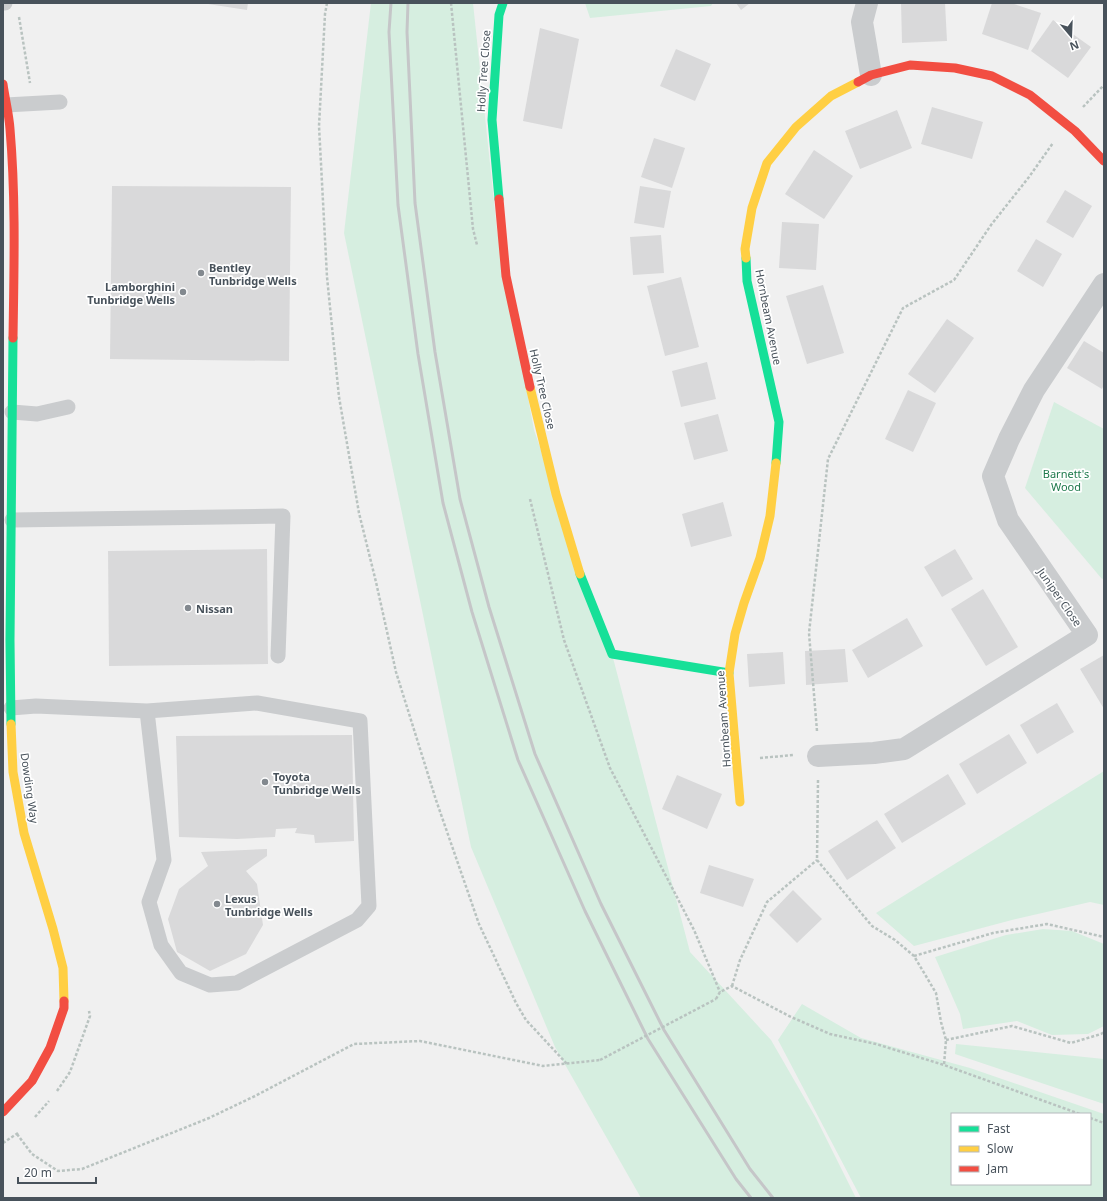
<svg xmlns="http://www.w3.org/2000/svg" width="1107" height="1201" viewBox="0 0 1107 1201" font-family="'Noto Sans',sans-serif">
	<rect width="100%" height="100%" fill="#f0f0f0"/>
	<g fill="#d6eee0" fill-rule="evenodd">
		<path d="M 371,3 L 473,3 L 497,230 L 534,430 L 612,654 L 690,952 L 771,1040 L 816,1118 L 856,1198 L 641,1198 L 555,1047 L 471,847 L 344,233 Z"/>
		<path d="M 585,3 L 713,3 L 711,6 L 590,18 Z"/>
		<path d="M 1054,402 L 1104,429 L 1104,578 L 1102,579 L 1025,488 Z"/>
		<path d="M 1104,771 L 1104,905 L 1090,902 L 1012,920 L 914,946 L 876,913 Z"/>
		<path d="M 1043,929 L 1072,931 L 1104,944 L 1104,1026 L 1088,1034 L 1052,1035 L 1017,1021 L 963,1029 L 960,1014 L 935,957 L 1006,935 Z"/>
		<path d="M 802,1004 L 861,1038 L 970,1068 L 1104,1114 L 1104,1198 L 861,1198 L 778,1040 ZM 952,1114 L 1090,1114 L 1090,1184 L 952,1184 Z"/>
		<path d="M 956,1044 L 1104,1059 L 1104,1104 L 955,1054 Z"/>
	</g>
	<g fill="#d9d9da">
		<path d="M 208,3 L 248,3 L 247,10 L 208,4 Z"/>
		<path d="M 736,3 L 750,3 L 741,10 Z"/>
		<path d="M 901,3 L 945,3 L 947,41 L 902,43 Z"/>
		<path d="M 992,3 L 1011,3 L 1041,13 L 1028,50 L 982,34 Z"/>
		<path d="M 1053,20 L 1091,47 L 1068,78 L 1031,51 Z"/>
		<path d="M 540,28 L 579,39 L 562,129 L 523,121 Z"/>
		<path d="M 676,49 L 711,64 L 695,101 L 660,86 Z"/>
		<path d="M 932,107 L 983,122 L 972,159 L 921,144 Z"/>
		<path d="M 897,110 L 912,148 L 860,169 L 845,131 Z"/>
		<path d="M 654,138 L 685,148 L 672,188 L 641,177 Z"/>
		<path d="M 814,150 L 853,176 L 824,219 L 785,194 Z"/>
		<path d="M 112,186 L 291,187 L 289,361 L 110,359 Z"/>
		<path d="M 640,186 L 671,191 L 664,228 L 634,223 Z"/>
		<path d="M 1065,190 L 1092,206 L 1073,238 L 1046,222 Z"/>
		<path d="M 782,222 L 819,224 L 816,270 L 779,268 Z"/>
		<path d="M 661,235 L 664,273 L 633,275 L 630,237 Z"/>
		<path d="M 1036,239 L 1062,254 L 1043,287 L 1017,271 Z"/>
		<path d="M 681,277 L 699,347 L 665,356 L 647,286 Z"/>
		<path d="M 823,285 L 844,353 L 807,364 L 786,296 Z"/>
		<path d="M 947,319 L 974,338 L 935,393 L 908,374 Z"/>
		<path d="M 1084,341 L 1104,353 L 1104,385 L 1102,389 L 1067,368 Z"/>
		<path d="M 707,362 L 716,399 L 681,407 L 672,371 Z"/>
		<path d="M 908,390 L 936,403 L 913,452 L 885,439 Z"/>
		<path d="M 718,414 L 728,451 L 694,460 L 684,423 Z"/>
		<path d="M 723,502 L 732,536 L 691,547 L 682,514 Z"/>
		<path d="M 267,549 L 268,664 L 109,666 L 108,551 Z"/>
		<path d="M 955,549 L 973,579 L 942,597 L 924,567 Z"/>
		<path d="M 983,589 L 1018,647 L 986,666 L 951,609 Z"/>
		<path d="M 907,618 L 923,646 L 868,678 L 852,650 Z"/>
		<path d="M 845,649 L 848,682 L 806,685 L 805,651 Z"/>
		<path d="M 783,652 L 785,684 L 749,687 L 747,654 Z"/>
		<path d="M 1104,655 L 1104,709 L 1080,669 Z"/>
		<path d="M 1057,703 L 1074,732 L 1037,754 L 1020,725 Z"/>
		<path d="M 1009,734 L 1027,763 L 977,794 L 959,764 Z"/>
		<path d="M 352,735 L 354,841 L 315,843 L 314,835 L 295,833 L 297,828 L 276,829 L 275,837 L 237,839 L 179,837 L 176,736 Z"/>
		<path d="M 948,774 L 966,804 L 902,843 L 884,814 Z"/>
		<path d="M 677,775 L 722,794 L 707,829 L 662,809 Z"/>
		<path d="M 877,820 L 896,848 L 847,880 L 828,851 Z"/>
		<path d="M 267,849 L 267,856 L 246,871 L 257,884 L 263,925 L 246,954 L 210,971 L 177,952 L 168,919 L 179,889 L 208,866 L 201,852 Z"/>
		<path d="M 709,865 L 754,879 L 743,907 L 700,893 Z"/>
		<path d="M 793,890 L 822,919 L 797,943 L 769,915 Z"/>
	</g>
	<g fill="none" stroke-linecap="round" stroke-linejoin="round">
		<g stroke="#b9c3c0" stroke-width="2.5" stroke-dasharray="3 2" stroke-linecap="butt">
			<path d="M 327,3 L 325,14 L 319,126 L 327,277 L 339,397 L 359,513 L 376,582 L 396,672 L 436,800 L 479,924 L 516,1003 L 526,1020 L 567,1064"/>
			<path d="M 451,3 L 473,229 L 477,245"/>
			<path d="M 19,17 L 30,83"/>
			<path d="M 1083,107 L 1104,85"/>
			<path d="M 530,499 L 564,640 L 610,768 L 694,930 L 720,992"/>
			<path d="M 817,731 L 809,633 L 828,459 L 903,308 L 954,280 L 991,225 L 1029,177 L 1053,143"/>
			<path d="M 760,758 L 794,755"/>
			<path d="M 818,780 L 817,860 L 872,926 L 895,940 L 914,956 L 936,993 L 941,1022 L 946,1040 L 944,1065"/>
			<path d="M 914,956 L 993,933 L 1047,924 L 1104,937"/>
			<path d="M 732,986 L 740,960 L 767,902 L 817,860"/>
			<path d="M 716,999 L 720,992 L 732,986 L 791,1017 L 830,1034 L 876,1044 L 944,1065 L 1080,1114"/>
			<path d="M 946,1040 L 1012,1026 L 1071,1043 L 1101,1034 L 1104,1032"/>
			<path d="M 57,1091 L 70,1072 L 90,1016 L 89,1011"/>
			<path d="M 35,1117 L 49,1101"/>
			<path d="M 1090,1118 L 1104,1123"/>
			<path d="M 17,1134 L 32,1154 L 58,1171 L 82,1169 L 209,1118 L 255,1096 L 354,1044 L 420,1041 L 543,1066 L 600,1060"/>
			<path d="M 3,1143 L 18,1133"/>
		</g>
		<g stroke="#caccce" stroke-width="15">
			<path d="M 3,3 L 5,3"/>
			<path d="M 6,105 L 60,102"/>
			<path d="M 12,412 L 37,414 L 68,407"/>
			<path d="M 12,520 L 283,516 L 278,656"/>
			<path d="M 11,708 L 36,706 L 147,711 L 257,703 L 360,721 L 369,906 L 357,920 L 237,983 L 210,985 L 181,973 L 161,945 L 149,902 L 164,860 L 147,711"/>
		</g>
		<g stroke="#caccce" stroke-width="22">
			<path d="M 867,3 L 862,22 L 871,75"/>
			<path d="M 818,756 L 874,753 L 904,749 L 1087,635 L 1008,520 L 993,476 L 1009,439 L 1034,390 L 1104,284"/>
		</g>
		<g stroke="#16e098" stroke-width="9">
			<path d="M 499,199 L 492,120 L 499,15 L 503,3"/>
			<path d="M 746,258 L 747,281 L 779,422 L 776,463"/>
			<path d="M 580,574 L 612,654 L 729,673"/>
			<path d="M 11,724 L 10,640 L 13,338"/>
		</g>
		<g stroke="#ffcf43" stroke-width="9">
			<path d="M 746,258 L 745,249 L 752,208 L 767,163 L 796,127 L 831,96 L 858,82"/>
			<path d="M 530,387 L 556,494 L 580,574"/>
			<path d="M 11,724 L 13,772 L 24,833 L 53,929 L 63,968 L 64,1001"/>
			<path d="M 740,802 L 729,673 L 735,634 L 744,603 L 760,558 L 770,516 L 776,463"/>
		</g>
		<g stroke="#f24e42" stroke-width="9">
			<path d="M 858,82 L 871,75 L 910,65 L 955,68 L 992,76 L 1030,95 L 1075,131 L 1104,161"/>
			<path d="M 3,84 C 5,99 9,114 10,129 C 16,199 14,269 13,338"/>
			<path d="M 499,199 L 506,276 L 530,387"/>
			<path d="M 3,1112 L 32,1081 L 50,1048 L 64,1008 L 64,1001"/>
		</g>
		<g stroke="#c5c6c8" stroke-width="3">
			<path d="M 391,3 L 389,32 L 398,205 L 418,354 L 443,503 L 472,612 L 518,760 L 585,911 L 648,1039 L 736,1179 L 751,1198"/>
			<path d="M 408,3 L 407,32 L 415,203 L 435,352 L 460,499 L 489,607 L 535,754 L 601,904 L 664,1030 L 750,1169 L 773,1198"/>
		</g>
		<path stroke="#b9c3c0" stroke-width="2.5" stroke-dasharray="3 2" stroke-linecap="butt" d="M 600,1060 L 716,999"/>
	</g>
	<g fill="#83898f" stroke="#fff" stroke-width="1.5">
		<circle cx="201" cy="273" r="4"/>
		<circle cx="183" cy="292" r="4"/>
		<circle cx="188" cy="608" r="4"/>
		<circle cx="265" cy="782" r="4"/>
		<circle cx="217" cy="904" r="4"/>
	</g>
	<g text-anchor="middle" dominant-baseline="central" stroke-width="3.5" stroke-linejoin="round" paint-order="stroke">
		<g font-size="11" fill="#48525b" stroke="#fff">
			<text transform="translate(483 71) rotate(-86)">Holly Tree Close</text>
			<text transform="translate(769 317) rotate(79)">Hornbeam Avenue</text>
			<text transform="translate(543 389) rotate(77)">Holly Tree Close</text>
			<text transform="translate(1060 597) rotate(55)">Juniper Close</text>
			<text transform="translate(723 719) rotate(-94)">Hornbeam Avenue</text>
			<text transform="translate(30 788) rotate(82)">Dowding Way</text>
		</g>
		<g font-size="11" font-weight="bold" fill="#48525b" stroke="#fff" text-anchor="start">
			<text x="209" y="267">Bentley<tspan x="209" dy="13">Tunbridge Wells</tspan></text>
			<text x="175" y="286" text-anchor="end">Lamborghini<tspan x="175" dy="13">Tunbridge Wells</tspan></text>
			<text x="196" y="608">Nissan</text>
			<text x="273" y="776">Toyota<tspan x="273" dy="13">Tunbridge Wells</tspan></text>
			<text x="225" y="898">Lexus<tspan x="225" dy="13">Tunbridge Wells</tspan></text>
		</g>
		<g font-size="11" fill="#1d794b" stroke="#fff">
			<text x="1066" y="473">Barnett's<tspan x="1066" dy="13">Wood</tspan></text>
		</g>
	</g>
	<rect width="1107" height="1201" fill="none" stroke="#48525b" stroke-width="8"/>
	<rect x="951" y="1113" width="140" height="72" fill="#ffffff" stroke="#b6babd"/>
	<rect x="959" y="1126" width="20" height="6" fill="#16e098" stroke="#b6babd"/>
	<text x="987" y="1133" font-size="12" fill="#48525b">Fast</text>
	<rect x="959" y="1146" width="20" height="6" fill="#ffcf43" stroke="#b6babd"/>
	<text x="987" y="1153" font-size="12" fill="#48525b">Slow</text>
	<rect x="959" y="1166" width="20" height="6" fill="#f24e42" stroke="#b6babd"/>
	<text x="987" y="1173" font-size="12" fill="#48525b">Jam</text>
	<g transform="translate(1071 36) rotate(161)" stroke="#ffffff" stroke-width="3" paint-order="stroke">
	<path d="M0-3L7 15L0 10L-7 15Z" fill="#48525b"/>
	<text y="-6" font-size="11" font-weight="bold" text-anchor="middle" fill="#48525b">N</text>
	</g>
	<path d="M18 1177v6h78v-6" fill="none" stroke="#48525b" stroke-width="2"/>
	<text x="24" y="1177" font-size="12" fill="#48525b" stroke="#ffffff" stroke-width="3" paint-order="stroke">20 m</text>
</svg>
